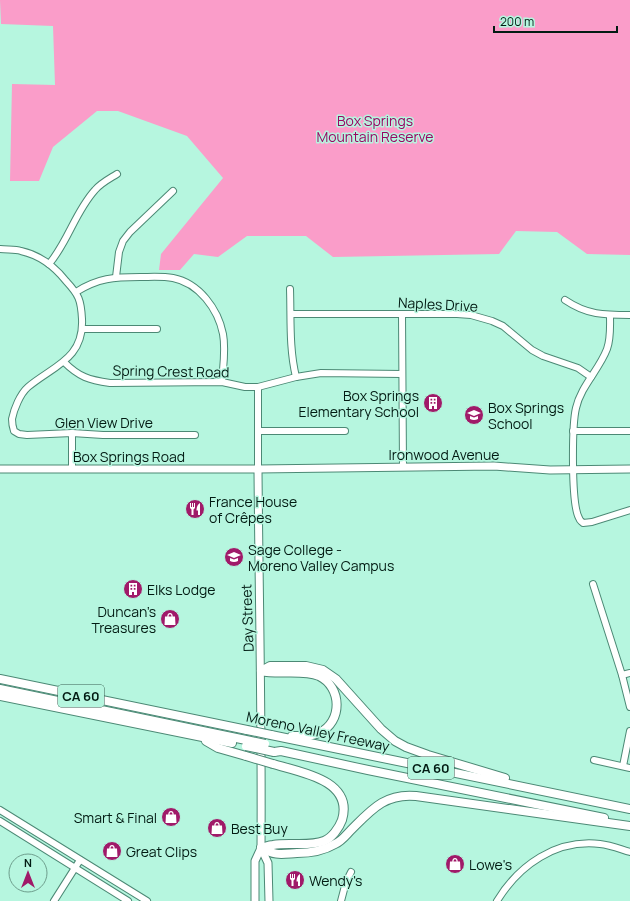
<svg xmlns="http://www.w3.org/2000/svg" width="630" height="901" viewBox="0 0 630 901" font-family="Manrope,sans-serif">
	<rect width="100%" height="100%" fill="#b6f6df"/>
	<path fill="#fa9dc9" d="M 0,0 L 630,0 L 630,255 L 587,254 L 557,232 L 516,231 L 499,254 L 333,257 L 306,236 L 247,236 L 218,257 L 194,254 L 180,270 L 159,270 L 161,254 L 223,178 L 187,136 L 118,111 L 97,111 L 53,147 L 39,181 L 10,181 L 12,84 L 55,85 L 53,26 L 1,24 Z"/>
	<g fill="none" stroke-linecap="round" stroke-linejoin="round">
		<defs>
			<g id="minor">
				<path d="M 0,249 C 7,250 15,249 21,251 C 39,255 55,267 66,281 C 79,295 81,300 82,319 C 84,359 53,366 28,387 C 20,394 14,409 12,419 C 12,423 13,428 14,431 L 19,434 L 27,435 L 72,433 L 103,435 L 195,435"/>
				<path d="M 49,264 C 68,242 75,212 95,190 C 101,183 109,179 117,174"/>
				<path d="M 116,277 L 119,252 L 123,241 L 130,232 L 173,191"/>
				<path d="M 290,289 C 291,319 289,348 296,377"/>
				<path d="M 76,292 C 98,278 114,277 140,277 C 150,277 162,276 173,278 C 199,283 218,309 223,334 C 226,350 223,366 222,382"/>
				<path d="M 565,300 C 587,315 604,315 630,315"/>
				<path d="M 291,314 L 457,314 L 471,315 L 492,321 L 503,326 L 532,350 L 543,356 L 578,368 L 591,377"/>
				<path d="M 402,314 L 403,467"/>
				<path d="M 610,315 C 610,326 611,338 607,349 C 599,370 581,386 576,408 C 572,425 571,504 579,518 C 580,521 581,521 583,523 L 592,522 L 630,510"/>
				<path d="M 82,329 L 157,329"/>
				<path d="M 64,362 C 79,377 89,380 110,383 L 222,382 L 245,387 L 258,387 L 296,377 L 321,373 L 402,374"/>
				<path d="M 258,431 L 345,431"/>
				<path d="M 573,431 L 630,431"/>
				<path d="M 72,469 L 72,433"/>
				<path d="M 258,469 L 258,387"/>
				<path d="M 593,584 L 622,675 L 630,707"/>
				<path d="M 622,675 L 630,673"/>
				<path d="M 594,760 L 630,768"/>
				<path d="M 623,766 L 630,731"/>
				<path d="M 0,810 L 147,901"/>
				<path d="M 0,821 L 128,901"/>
				<path d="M 54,901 L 80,860"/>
				<path d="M 341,901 L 346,882 L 351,872"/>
				<path d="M 497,901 C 519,865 556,839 600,844 C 610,845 620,849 630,852"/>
			</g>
			<g id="major">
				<path d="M 0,469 L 258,469 L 494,466 L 550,470 L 630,469"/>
				<path d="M 258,469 C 259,596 262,722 261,848 L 268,863 L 269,901"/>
				<path d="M 255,901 L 255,861 L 261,848"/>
			</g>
			<g id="highway">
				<path d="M 261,671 L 270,666 L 306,666 L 323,670 L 336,679 L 381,729 L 395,741 L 406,747 L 428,755 L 505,778"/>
				<path d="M 261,671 C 279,675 303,669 319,676 C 342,687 343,722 319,733 C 311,737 300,736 292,736"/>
				<path d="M 0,679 L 247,730"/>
				<path d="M 0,689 L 246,740"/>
				<path d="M 0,696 L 232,743"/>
				<path d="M 271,735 L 630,809"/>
				<path d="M 206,741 L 218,748 L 246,756"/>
				<path d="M 274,752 L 281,751 L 368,770 L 604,818"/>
				<path d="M 261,848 C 276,856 281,854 297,853 C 310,853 323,851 335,844 C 342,841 346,835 351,830 C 371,810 385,793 416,796 L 630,826"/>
				<path d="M 261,848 C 265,847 269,845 273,845 C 290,842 308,847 324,841 C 332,838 339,828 342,820 C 354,780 300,772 273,764"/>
			</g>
		</defs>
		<use href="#minor" stroke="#4c8975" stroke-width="8"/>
		<use href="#major" stroke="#4c8975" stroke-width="9"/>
		<use href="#highway" stroke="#4c8975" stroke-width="10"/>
		<use href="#minor" stroke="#fff" stroke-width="6"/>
		<use href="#major" stroke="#fff" stroke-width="7"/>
		<use href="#highway" stroke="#fff" stroke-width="8"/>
		<defs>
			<g id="highway-bridge">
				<path d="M 247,730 L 271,735"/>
				<path d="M 246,740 L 265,744"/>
				<path d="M 246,746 L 274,752"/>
				<path d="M 246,756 L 273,764"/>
			</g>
		</defs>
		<use href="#highway-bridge" stroke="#4c8975" stroke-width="10" stroke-linecap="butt"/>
		<use href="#highway-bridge" stroke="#fff" stroke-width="8"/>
	</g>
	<defs>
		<symbol id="building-disc" viewBox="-11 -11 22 22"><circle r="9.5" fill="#a01a69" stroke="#b6f6df"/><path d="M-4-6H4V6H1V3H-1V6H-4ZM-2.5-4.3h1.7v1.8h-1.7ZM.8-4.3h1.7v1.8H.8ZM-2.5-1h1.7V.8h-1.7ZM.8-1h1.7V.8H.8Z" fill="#fff"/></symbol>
		<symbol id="school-disc" viewBox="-11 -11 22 22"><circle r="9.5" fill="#a01a69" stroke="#b6f6df"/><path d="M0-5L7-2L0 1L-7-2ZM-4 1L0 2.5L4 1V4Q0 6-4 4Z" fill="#fff"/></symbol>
		<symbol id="restaurant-disc" viewBox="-11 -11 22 22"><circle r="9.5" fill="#a01a69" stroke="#b6f6df"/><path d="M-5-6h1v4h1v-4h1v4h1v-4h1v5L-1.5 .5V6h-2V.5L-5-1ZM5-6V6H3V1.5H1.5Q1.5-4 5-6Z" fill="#fff"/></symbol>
		<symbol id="shop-disc" viewBox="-11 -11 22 22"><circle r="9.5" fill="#a01a69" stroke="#b6f6df"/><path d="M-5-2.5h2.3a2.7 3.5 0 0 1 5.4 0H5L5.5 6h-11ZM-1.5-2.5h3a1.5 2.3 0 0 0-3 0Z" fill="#fff"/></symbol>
	</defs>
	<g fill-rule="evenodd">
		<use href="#building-disc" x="422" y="392" width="22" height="22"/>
		<use href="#school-disc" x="463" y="404" width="22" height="22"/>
		<use href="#restaurant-disc" x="184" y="498" width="22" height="22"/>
		<use href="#school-disc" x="223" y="546" width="22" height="22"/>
		<use href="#building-disc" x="122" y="578" width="22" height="22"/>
		<use href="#shop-disc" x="159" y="608" width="22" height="22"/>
		<use href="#shop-disc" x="160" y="806" width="22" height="22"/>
		<use href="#shop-disc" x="206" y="817" width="22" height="22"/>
		<use href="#shop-disc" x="101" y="840" width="22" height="22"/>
		<use href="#shop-disc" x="444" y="853" width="22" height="22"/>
		<use href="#restaurant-disc" x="284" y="869" width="22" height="22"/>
	</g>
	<g text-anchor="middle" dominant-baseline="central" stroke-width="3" stroke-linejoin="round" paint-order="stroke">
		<g fill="#b6f6df" stroke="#385d50" stroke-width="1">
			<rect x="58" y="685" width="46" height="22" rx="3"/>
			<rect x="408" y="757" width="46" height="22" rx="3"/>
		</g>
		<g font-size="13" font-weight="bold" fill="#021b13">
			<text x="81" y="696">CA 60</text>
			<text x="431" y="768">CA 60</text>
		</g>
		<g font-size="14" fill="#990663" stroke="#b6f6df">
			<text x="375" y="120">Box Springs<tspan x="375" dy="16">Mountain Reserve</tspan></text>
		</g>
		<g font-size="14" fill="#021b13" stroke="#b6f6df">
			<text transform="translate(438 304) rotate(3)">Naples Drive</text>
			<text transform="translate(171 371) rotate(1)">Spring Crest Road</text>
			<text x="104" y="422">Glen View Drive</text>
			<text x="444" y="454">Ironwood Avenue</text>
			<text x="129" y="456">Box Springs Road</text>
			<text transform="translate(247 618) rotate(-92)">Day Street</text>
			<text transform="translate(318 731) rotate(12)">Moreno Valley Freeway</text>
		</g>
		<g font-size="14" fill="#021b13" stroke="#b6f6df" text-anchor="start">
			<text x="419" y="395" text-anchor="end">Box Springs<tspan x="419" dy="16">Elementary School</tspan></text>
			<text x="488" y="407">Box Springs<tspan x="488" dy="16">School</tspan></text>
			<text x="209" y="501">France House<tspan x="209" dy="16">of Crêpes</tspan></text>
			<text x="248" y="549">Sage College -<tspan x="248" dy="16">Moreno Valley Campus</tspan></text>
			<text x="147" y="589">Elks Lodge</text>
			<text x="156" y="611" text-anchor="end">Duncan’s<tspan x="156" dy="16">Treasures</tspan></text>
			<text x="157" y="817" text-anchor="end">Smart &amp; Final</text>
			<text x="231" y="828">Best Buy</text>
			<text x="126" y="851">Great Clips</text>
			<text x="469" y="864">Lowe's</text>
			<text x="309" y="880">Wendy's</text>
		</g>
	</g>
	<g transform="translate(28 873)"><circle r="19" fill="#b6f6df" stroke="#6e9e8d"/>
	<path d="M0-3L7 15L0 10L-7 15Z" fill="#a01a69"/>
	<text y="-6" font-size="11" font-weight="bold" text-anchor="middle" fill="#021b13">N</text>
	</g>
	<path d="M494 26v6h123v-6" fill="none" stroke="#021b13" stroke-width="2"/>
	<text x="500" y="26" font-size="12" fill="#021b13" stroke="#b6f6df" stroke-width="3" paint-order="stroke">200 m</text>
</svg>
